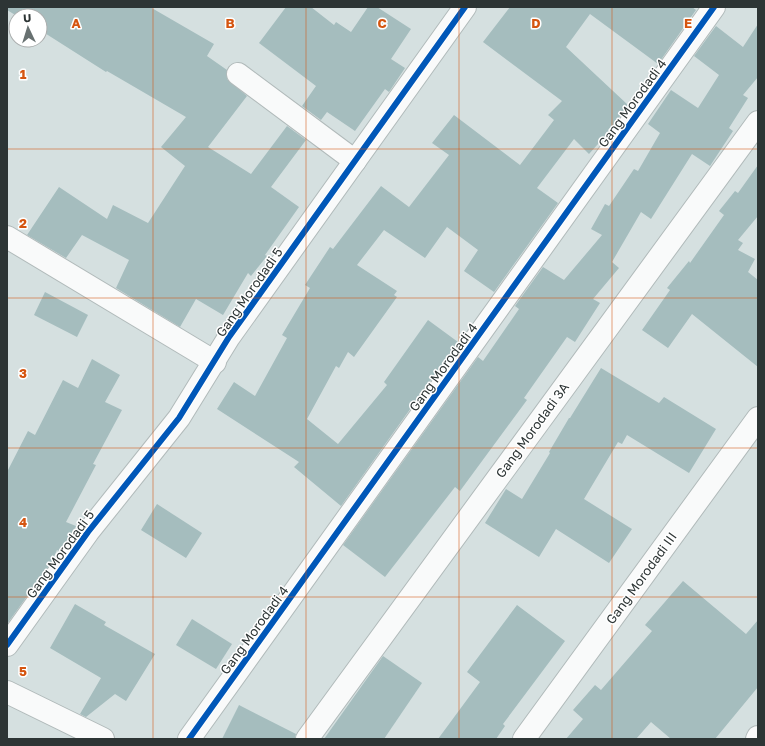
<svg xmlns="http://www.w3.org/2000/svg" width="765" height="746" viewBox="0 0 765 746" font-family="'Golos Text',sans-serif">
	<rect width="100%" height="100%" fill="#d5e0e0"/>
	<g fill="#a5bdbe">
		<path d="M 7,7 L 150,7 L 214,44 L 207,56 L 227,70 L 227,79 L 247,96 L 208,147 L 251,174 L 287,126 L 306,140 L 271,187 L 299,207 L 265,255 L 267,256 L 251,276 L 248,273 L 223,315 L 196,299 L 180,327 L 116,288 L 129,260 L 82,235 L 66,258 L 27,235 L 59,187 L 107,219 L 113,205 L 148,223 L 185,166 L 161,147 L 186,117 L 107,71 L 106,72 L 40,30 L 40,16 L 17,16 L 7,10 Z"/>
		<path d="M 286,7 L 311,7 L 334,25 L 336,22 L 351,32 L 368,7 L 377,7 L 411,29 L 391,59 L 405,68 L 389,92 L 385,89 L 355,131 L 327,112 L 321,120 L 302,106 L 316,86 L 259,43 Z"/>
		<path d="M 510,7 L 692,7 L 696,10 L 658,64 L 590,14 L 566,47 L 628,105 L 607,134 L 589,154 L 574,139 L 537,188 L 558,203 L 494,292 L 464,271 L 478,250 L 447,227 L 425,258 L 384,230 L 357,265 L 397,291 L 394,295 L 397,297 L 354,357 L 348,352 L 339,368 L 336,366 L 307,419 L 338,444 L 387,385 L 384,382 L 428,320 L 458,342 L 341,506 L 294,467 L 299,462 L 217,409 L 234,382 L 255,396 L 287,338 L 282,335 L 310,288 L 305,285 L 330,247 L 333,249 L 381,186 L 409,207 L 449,155 L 432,143 L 454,115 L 520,165 L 554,120 L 548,115 L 562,101 L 483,42 Z"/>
		<path d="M 758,24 L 758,77 L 743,95 L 748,98 L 729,128 L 733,131 L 710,166 L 692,154 L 651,219 L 641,212 L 612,262 L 619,268 L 593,299 L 600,303 L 575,342 L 567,337 L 524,398 L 527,400 L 460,491 L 455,487 L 385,577 L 343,545 L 478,357 L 483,361 L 519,309 L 515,306 L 543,267 L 564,280 L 602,235 L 591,229 L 605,204 L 609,206 L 634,169 L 638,171 L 660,133 L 648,124 L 671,90 L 698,108 L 719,75 L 694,56 L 716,26 L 743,47 Z"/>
		<path d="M 758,165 L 758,216 L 738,240 L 743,243 L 738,250 L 755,259 L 748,272 L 758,280 L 758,367 L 692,314 L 668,348 L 642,330 L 670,290 L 667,288 L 689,261 L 690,263 L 724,215 L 719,211 L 735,191 L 738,193 Z"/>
		<path d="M 45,292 L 88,315 L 77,337 L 34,315 Z"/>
		<path d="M 92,359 L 120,375 L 105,402 L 122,410 L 93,464 L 96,465 L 66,522 L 76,526 L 74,530 L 59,551 L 57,550 L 51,563 L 7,624 L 7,472 L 28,431 L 35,435 L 63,380 L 78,388 Z"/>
		<path d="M 601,368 L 659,403 L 664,397 L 716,429 L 689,473 L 627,435 L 622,444 L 618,442 L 584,499 L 632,529 L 609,563 L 556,529 L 539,557 L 485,523 L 506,489 L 522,499 L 550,453 L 549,452 L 569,418 L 570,418 Z"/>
		<path d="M 157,504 L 202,533 L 186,558 L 141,530 Z"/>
		<path d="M 683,581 L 746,634 L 758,620 L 758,687 L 715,739 L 671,739 L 651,722 L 636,739 L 566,739 L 583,719 L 573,710 L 595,685 L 601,690 L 652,631 L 645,625 Z"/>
		<path d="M 75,604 L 106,622 L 104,625 L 155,654 L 126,701 L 115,694 L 86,717 L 80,714 L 101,678 L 50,648 Z"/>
		<path d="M 517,605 L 565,641 L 503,724 L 505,726 L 496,739 L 438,739 L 480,682 L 467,672 Z"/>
		<path d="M 192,619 L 232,644 L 216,669 L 176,645 Z"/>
		<path d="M 383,656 L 422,683 L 384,739 L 324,739 Z"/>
		<path d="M 239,705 L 296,734 L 295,739 L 222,739 Z"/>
	</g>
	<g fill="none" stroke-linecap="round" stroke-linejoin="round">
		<defs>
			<g id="minor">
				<path d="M 238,74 L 355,161"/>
				<path d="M 7,237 L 215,362"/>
				<path d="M 7,645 L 88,532 L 179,418 L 229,337 L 465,7"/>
				<path d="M 7,692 L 103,739"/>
				<path d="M 189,739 L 714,7"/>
				<path d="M 307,739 L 758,122"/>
				<path d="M 524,739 L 758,418"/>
				<path d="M 757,739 L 758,737"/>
			</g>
		</defs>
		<use href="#minor" stroke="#b1baba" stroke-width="24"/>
		<use href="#minor" stroke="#f9fafa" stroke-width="22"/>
		<defs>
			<g id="cycleway">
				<path d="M 7,645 L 88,532 L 179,418 L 229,337 L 465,7"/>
				<path d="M 189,739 L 714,7"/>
			</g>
		</defs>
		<use href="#cycleway" stroke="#fff" stroke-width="8"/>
		<use href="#cycleway" stroke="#0057b8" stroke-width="6"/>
	</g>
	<path fill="none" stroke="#d55510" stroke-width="1" stroke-opacity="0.55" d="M 153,7 L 153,739M 306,7 L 306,739M 459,7 L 459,739M 612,7 L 612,739M 7,149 L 758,149M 7,298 L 758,298M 7,448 L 758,448M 7,597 L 758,597"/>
	<g text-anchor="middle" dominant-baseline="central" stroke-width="3" stroke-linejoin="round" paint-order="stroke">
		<g font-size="13" fill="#2d3535" stroke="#fff">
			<text transform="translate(632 103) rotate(-54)">Gang Morodadi 4</text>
			<text transform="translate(249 292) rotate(-55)">Gang Morodadi 5</text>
			<text transform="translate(443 367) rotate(-54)">Gang Morodadi 4</text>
			<text transform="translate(532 430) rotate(-54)">Gang Morodadi 3A</text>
			<text transform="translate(60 554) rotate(-54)">Gang Morodadi 5</text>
			<text transform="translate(641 578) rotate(-54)">Gang Morodadi III</text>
			<text transform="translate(254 630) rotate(-54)">Gang Morodadi 4</text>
		</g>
	</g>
	<g font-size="13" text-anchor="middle" font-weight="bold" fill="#d55510" stroke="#fff" stroke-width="3" stroke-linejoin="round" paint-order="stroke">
		<text x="76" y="28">A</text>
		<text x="230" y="28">B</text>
		<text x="382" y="28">C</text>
		<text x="536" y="28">D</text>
		<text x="688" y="28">E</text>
		<text x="23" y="79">1</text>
		<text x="23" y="228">2</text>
		<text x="23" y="378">3</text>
		<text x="23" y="527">4</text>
		<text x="23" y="676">5</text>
	</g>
	<rect width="765" height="746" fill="none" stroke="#2d3535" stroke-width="16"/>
	<g transform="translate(28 28) rotate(356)"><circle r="19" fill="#ffffff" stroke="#abaeae"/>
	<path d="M0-3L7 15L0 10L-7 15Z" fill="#687171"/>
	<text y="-6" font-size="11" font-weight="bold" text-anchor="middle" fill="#2d3535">U</text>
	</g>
</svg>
